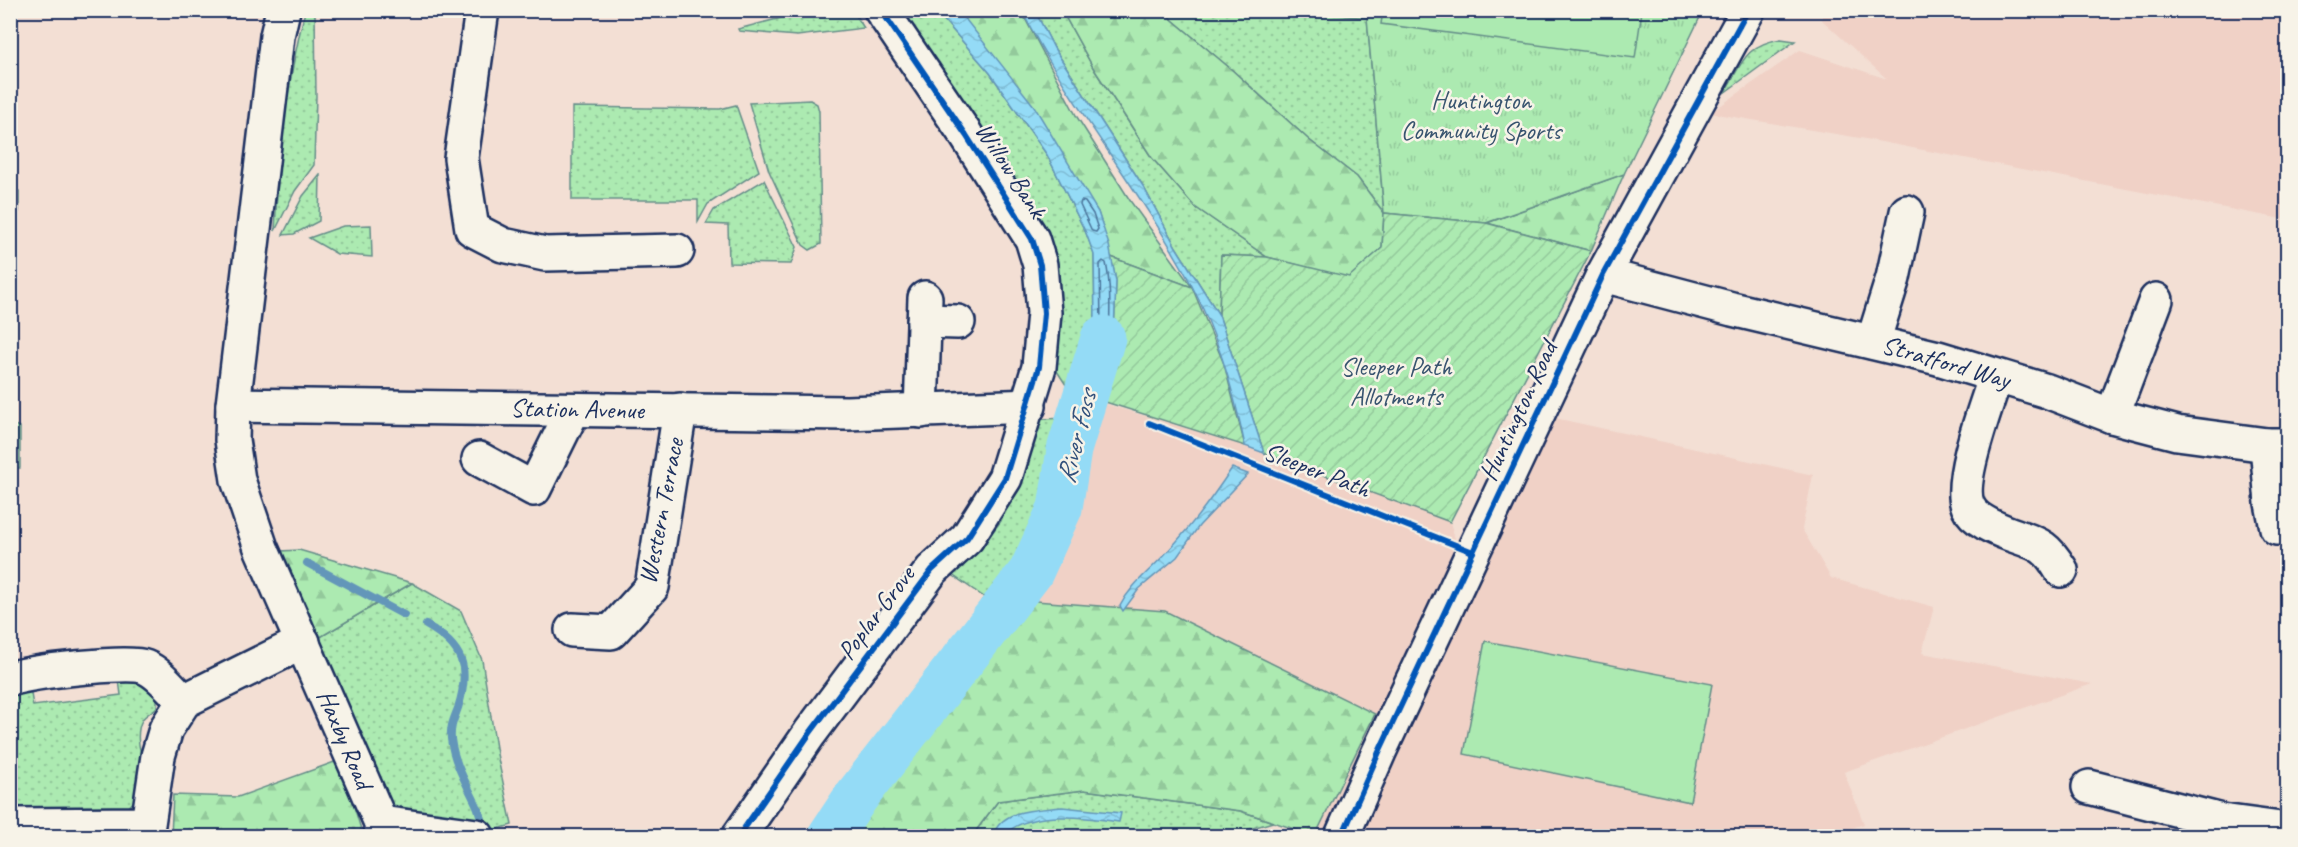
<svg xmlns="http://www.w3.org/2000/svg" width="2298" height="847" viewBox="0 0 2298 847" font-family="Caveat,sans-serif">
	<defs>
		<pattern id="grass-dots" width="8" height="8" patternUnits="userSpaceOnUse" patternTransform="scale(1.5)"><rect width="8" height="8" fill="#aceab1"/><path d="M2 2h.1M6 6h.1" fill="none" stroke="#93c99b" stroke-width="1.8" stroke-linecap="round"/></pattern>
		<pattern id="forest-firs" width="22" height="20" patternUnits="userSpaceOnUse" patternTransform="scale(1.5)"><rect width="22" height="20" fill="#aceab1"/><path d="M5 1l3.5 6h-7zM16 11l3.5 6h-7z" fill="#93c99b"/></pattern>
		<pattern id="park-tufts" width="24" height="20" patternUnits="userSpaceOnUse" patternTransform="scale(1.5)"><rect width="24" height="20" fill="#aceab1"/><path d="M3 7l-1-3M5 7V3M7 7l1-3M15 17l-1-3M17 17v-4M19 17l1-3" fill="none" stroke="#93c99b"/></pattern>
		<pattern id="garden-furrows" width="10" height="10" patternUnits="userSpaceOnUse" patternTransform="scale(1.5)"><rect width="10" height="10" fill="#aceab1"/><path d="M-1 1l2-2M0 10L10 0M9 11l2-2" fill="none" stroke="#93c99b"/></pattern>
		<pattern id="water-waves" width="16" height="10" patternUnits="userSpaceOnUse" patternTransform="scale(1.5)"><rect width="16" height="10" fill="#94dbf6"/><path d="M0 5q4-4 8 0t8 0" fill="none" stroke="#7fbcd5"/></pattern>
	</defs>
	<rect width="100%" height="100%" fill="#f3dfd4"/>
	<filter id="ink" filterUnits="userSpaceOnUse"><feTurbulence type="fractalNoise" baseFrequency=".0167" numOctaves="2"/><feDisplacementMap in="SourceGraphic" scale="12" xChannelSelector="R" yChannelSelector="G"/><feConvolveMatrix kernelMatrix="1 2 1 2 8 2 1 2 1" color-interpolation-filters="sRGB"/></filter>
	<g filter="url(#ink)">
		<g fill="#f0d1c6">
			<path d="M 1822,11 L 2287,11 L 2287,220 L 1866,139 L 1710,113 L 1800,50 L 1887,79 L 1822,20 Z"/>
			<path d="M 1082,397 L 1245,446 L 1450,522 L 1471,592 L 1492,555 L 1555,418 L 1813,475 L 1802,529 L 1831,578 L 1934,607 L 1922,653 L 2092,684 L 1844,772 L 1864,824 L 1829,836 L 1315,836 L 1375,714 L 984,597 Z"/>
		</g>
		<g fill="url(#grass-dots)" stroke="#648c88" stroke-width="1.5">
			<path d="M 1301,10 L 1367,17 L 1384,213 L 1357,177 L 1308,139 L 1231,69 L 1162,11 Z"/>
			<path d="M 305,11 L 315,11 L 316,96 L 314,165 L 295,191 L 275,231 C 278,157 287,82 305,11 Z"/>
			<path d="M 808,11 L 853,11 L 864,28 L 797,36 L 739,31 L 738,29 Z"/>
			<path d="M 900,11 L 936,11 L 990,73 L 1047,155 L 1086,233 L 1094,254 L 1095,325 L 1082,397 L 1072,394 L 1051,362 L 1056,287 Z"/>
			<path d="M 1035,11 L 1062,11 L 1094,69 L 1152,158 L 1195,207 L 1267,257 L 1221,255 L 1219,315 L 1176,247 L 1143,186 L 1054,48 Z"/>
			<path d="M 1781,39 L 1795,41 L 1724,93 C 1742,64 1744,45 1781,39 Z"/>
			<path d="M 810,100 L 817,104 L 819,111 L 821,244 L 810,250 L 803,245 L 769,171 L 749,103 Z"/>
			<path d="M 736,105 L 759,171 L 708,204 L 698,222 L 698,200 L 572,200 L 572,107 L 720,109 Z"/>
			<path d="M 320,175 L 319,221 L 294,234 L 283,235 L 303,196 Z"/>
			<path d="M 764,180 L 797,247 L 791,264 L 729,263 L 728,225 L 706,224 L 714,210 Z"/>
			<path d="M 11,188 L 19,191 L 19,211 L 11,228 Z"/>
			<path d="M 371,225 L 372,257 L 337,254 L 309,238 L 343,226 Z"/>
			<path d="M 1075,418 L 1059,445 L 1051,474 L 1048,504 L 1006,576 L 984,597 L 948,572 L 982,546 L 1001,521 L 1039,419 Z"/>
			<path d="M 11,424 L 20,427 L 20,468 L 11,468 Z"/>
			<path d="M 412,583 L 461,611 L 482,660 L 497,754 L 512,825 L 494,830 L 390,804 L 317,639 Z"/>
			<path d="M 126,672 L 157,694 L 157,707 C 153,711 145,715 142,720 C 136,732 138,749 144,759 L 138,797 L 123,813 L 11,816 L 11,688 L 30,687 L 33,706 L 121,695 L 118,673 Z"/>
			<path d="M 1084,790 L 1241,811 L 1273,822 L 1226,836 L 972,836 L 998,801 Z"/>
		</g>
		<g fill="url(#forest-firs)" stroke="#648c88" stroke-width="1.5">
			<path d="M 959,11 L 1021,11 L 1077,117 L 1131,202 L 1192,287 L 1111,257 L 1098,212 Z"/>
			<path d="M 1062,11 L 1162,11 L 1231,69 L 1308,139 L 1357,177 L 1384,213 L 1382,248 L 1349,278 L 1267,257 L 1195,207 L 1152,158 L 1094,69 Z"/>
			<path d="M 1624,174 L 1591,251 L 1487,223 Z"/>
			<path d="M 299,550 L 412,583 L 317,639 L 281,551 Z"/>
			<path d="M 984,597 L 1165,611 L 1375,714 L 1315,836 L 1241,811 L 1084,790 L 998,801 L 972,836 L 825,836 Z"/>
			<path d="M 340,760 L 363,836 L 171,836 L 173,795 L 238,797 Z"/>
		</g>
		<path fill="url(#park-tufts)" stroke="#648c88" stroke-width="1.5" d="M 1301,11 L 1703,11 L 1624,174 L 1486,223 L 1384,213 L 1367,18 Z"/>
		<g fill="url(#garden-furrows)" stroke="#648c88" stroke-width="1.5">
			<path d="M 1384,213 L 1486,223 L 1591,251 L 1450,522 L 1264,453 L 1219,315 L 1221,255 L 1267,257 L 1349,277 L 1382,248 Z"/>
			<path d="M 1111,257 L 1192,287 L 1224,364 L 1245,446 L 1099,400 L 1109,373 L 1114,334 L 1116,281 Z"/>
		</g>
		<g fill="#aceab1" stroke="#648c88" stroke-width="1.5">
			<path d="M 1383,11 L 1383,10 L 1642,11 L 1635,58 L 1381,24 Z"/>
			<path d="M 1485,641 L 1712,684 L 1690,802 L 1464,754 Z"/>
		</g>
		<g fill="url(#water-waves)" stroke="#6496b9" stroke-width="1.5">
			<path d="M 936,11 L 959,11 L 1034,106 L 1098,212 L 1109,245 L 1116,281 L 1114,334 L 1109,373 L 1099,400 L 1082,397 L 1095,324 L 1094,255 L 1086,233 L 1047,155 L 990,73 Z"/>
			<path d="M 1022,11 L 1035,11 L 1054,48 L 1143,186 L 1176,247 L 1219,315 L 1264,453 L 1245,446 C 1234,391 1218,336 1192,286 C 1142,190 1070,107 1022,11 Z"/>
			<path d="M 1232,468 L 1248,474 L 1199,526 L 1177,557 L 1139,589 L 1123,611 L 1120,606 C 1131,584 1150,571 1166,553 C 1191,527 1212,498 1232,468 Z"/>
			<path d="M 1062,807 L 1121,813 L 1119,822 C 1087,817 1026,809 1004,836 L 993,836 C 1001,808 1038,810 1062,807 Z"/>
		</g>
		<g fill="none" stroke-linecap="round" stroke-linejoin="round">
			<g stroke="#4b749b" stroke-width="1.5">
				<path d="M 1081,201 L 1085,202 L 1093,214 L 1098,229 L 1096,232 L 1092,231 L 1080,205 Z"/>
				<path d="M 1103,261 L 1106,263 C 1112,290 1111,347 1102,373 C 1100,379 1097,385 1095,391 L 1092,393 L 1089,389 L 1101,325 L 1100,264 Z"/>
			</g>
			<g stroke="#6496b9" stroke-width="8">
				<path d="M 307,563 L 404,615"/>
				<path d="M 426,625 C 463,646 471,667 458,708 C 454,719 450,726 451,739 C 454,764 467,784 477,806 C 480,813 481,821 484,828"/>
			</g>
			<path stroke="#94dbf6" stroke-width="45" d="M 830,836 L 856,797 L 1031,572 L 1060,508 L 1069,450 L 1103,338"/>
			<defs>
				<g id="minor">
					<path d="M 283,10 L 277,36 L 233,405 L 232,440 L 238,480 L 261,548 L 381,823 L 382,836"/>
					<path d="M 482,10 L 461,158 L 472,229 L 503,245 L 545,254 L 677,251"/>
					<path d="M 1603,275 L 1732,309 L 1938,358 L 2047,391 L 2112,416 L 2177,433 L 2267,445 L 2288,445"/>
					<path d="M 924,321 L 958,322"/>
					<path d="M 1873,342 L 1893,278 L 1907,212"/>
					<path d="M 1996,376 C 1987,403 1957,482 1968,506 C 1974,520 1997,529 2010,534 C 2037,544 2045,543 2061,570"/>
					<path d="M 233,405 L 847,413 L 1029,406"/>
					<path d="M 921,411 L 925,298"/>
					<path d="M 2112,416 L 2156,300"/>
					<path d="M 2267,445 L 2272,503 L 2277,528"/>
					<path d="M 479,459 L 534,489 L 573,410"/>
					<path d="M 572,630 L 611,632 L 652,587 L 680,410"/>
					<path d="M 10,679 C 30,672 128,660 145,667 C 160,673 172,690 184,701"/>
					<path d="M 2089,787 L 2222,821 L 2288,830"/>
					<path d="M 381,823 L 477,836"/>
					<path d="M 10,825 L 148,824 L 158,756 L 166,729 L 184,701 L 303,642"/>
					<path d="M 739,836 L 810,733 L 932,570 L 967,538 L 1005,478 L 1039,367 L 1044,313 L 1040,265 L 1032,239 L 966,135 L 881,10"/>
					<path d="M 1342,836 L 1379,752 L 1603,275 L 1748,10"/>
				</g>
			</defs>
			<use href="#minor" stroke="#1b2f5e" stroke-width="38"/>
			<use href="#minor" stroke="#f7f3e8" stroke-width="33"/>
			<defs>
				<g id="cycleway">
					<path d="M 1149,423 L 1473,552"/>
					<path d="M 739,836 L 810,733 L 932,570 L 967,538 L 1005,478 L 1039,367 L 1044,313 L 1040,265 L 1032,239 L 966,135 L 881,10"/>
					<path d="M 1342,836 L 1379,752 L 1603,275 L 1748,10"/>
				</g>
			</defs>
			<use href="#cycleway" stroke="#f7f3e8" stroke-width="10"/>
			<use href="#cycleway" stroke="#0057b8" stroke-width="6"/>
		</g>
	</g>
	<g text-anchor="middle" dominant-baseline="central" stroke-width="5" stroke-linejoin="round" paint-order="stroke">
		<g font-size="26" fill="#38546f" stroke="#f7f3e8">
			<text x="1481" y="100">Huntington<tspan x="1481" dy="30">Community Sports</tspan></text>
			<text x="1396" y="366">Sleeper Path<tspan x="1396" dy="30">Allotments</tspan></text>
		</g>
		<g font-size="26" fill="#1b2f5e" stroke="#f7f3e8">
			<text transform="translate(1011 170) rotate(57)">Willow Bank</text>
			<text transform="translate(1946 362) rotate(16)">Stratford Way</text>
			<text transform="translate(577 409) rotate(1)">Station Avenue</text>
			<text transform="translate(1518 411) rotate(-65)">Huntington Road</text>
			<text transform="translate(1317 470) rotate(21)">Sleeper Path</text>
			<text transform="translate(661 511) rotate(-79)">Western Terrace</text>
			<text transform="translate(876 613) rotate(-53)">Poplar Grove</text>
			<text transform="translate(345 739) rotate(67)">Haxby Road</text>
		</g>
		<g font-size="27" font-style="italic" fill="#33517c" stroke="#f7f3e8">
			<text transform="translate(1076 437) rotate(-76)">River Foss</text>
		</g>
	</g>
	<rect width="2298" height="847" fill="none" stroke="#f7f3e8" stroke-width="36"/>
	<rect x="18" y="18" width="2262" height="811" fill="none" stroke="#1b2f5e" stroke-width="2" filter="url(#ink)"/>
</svg>
